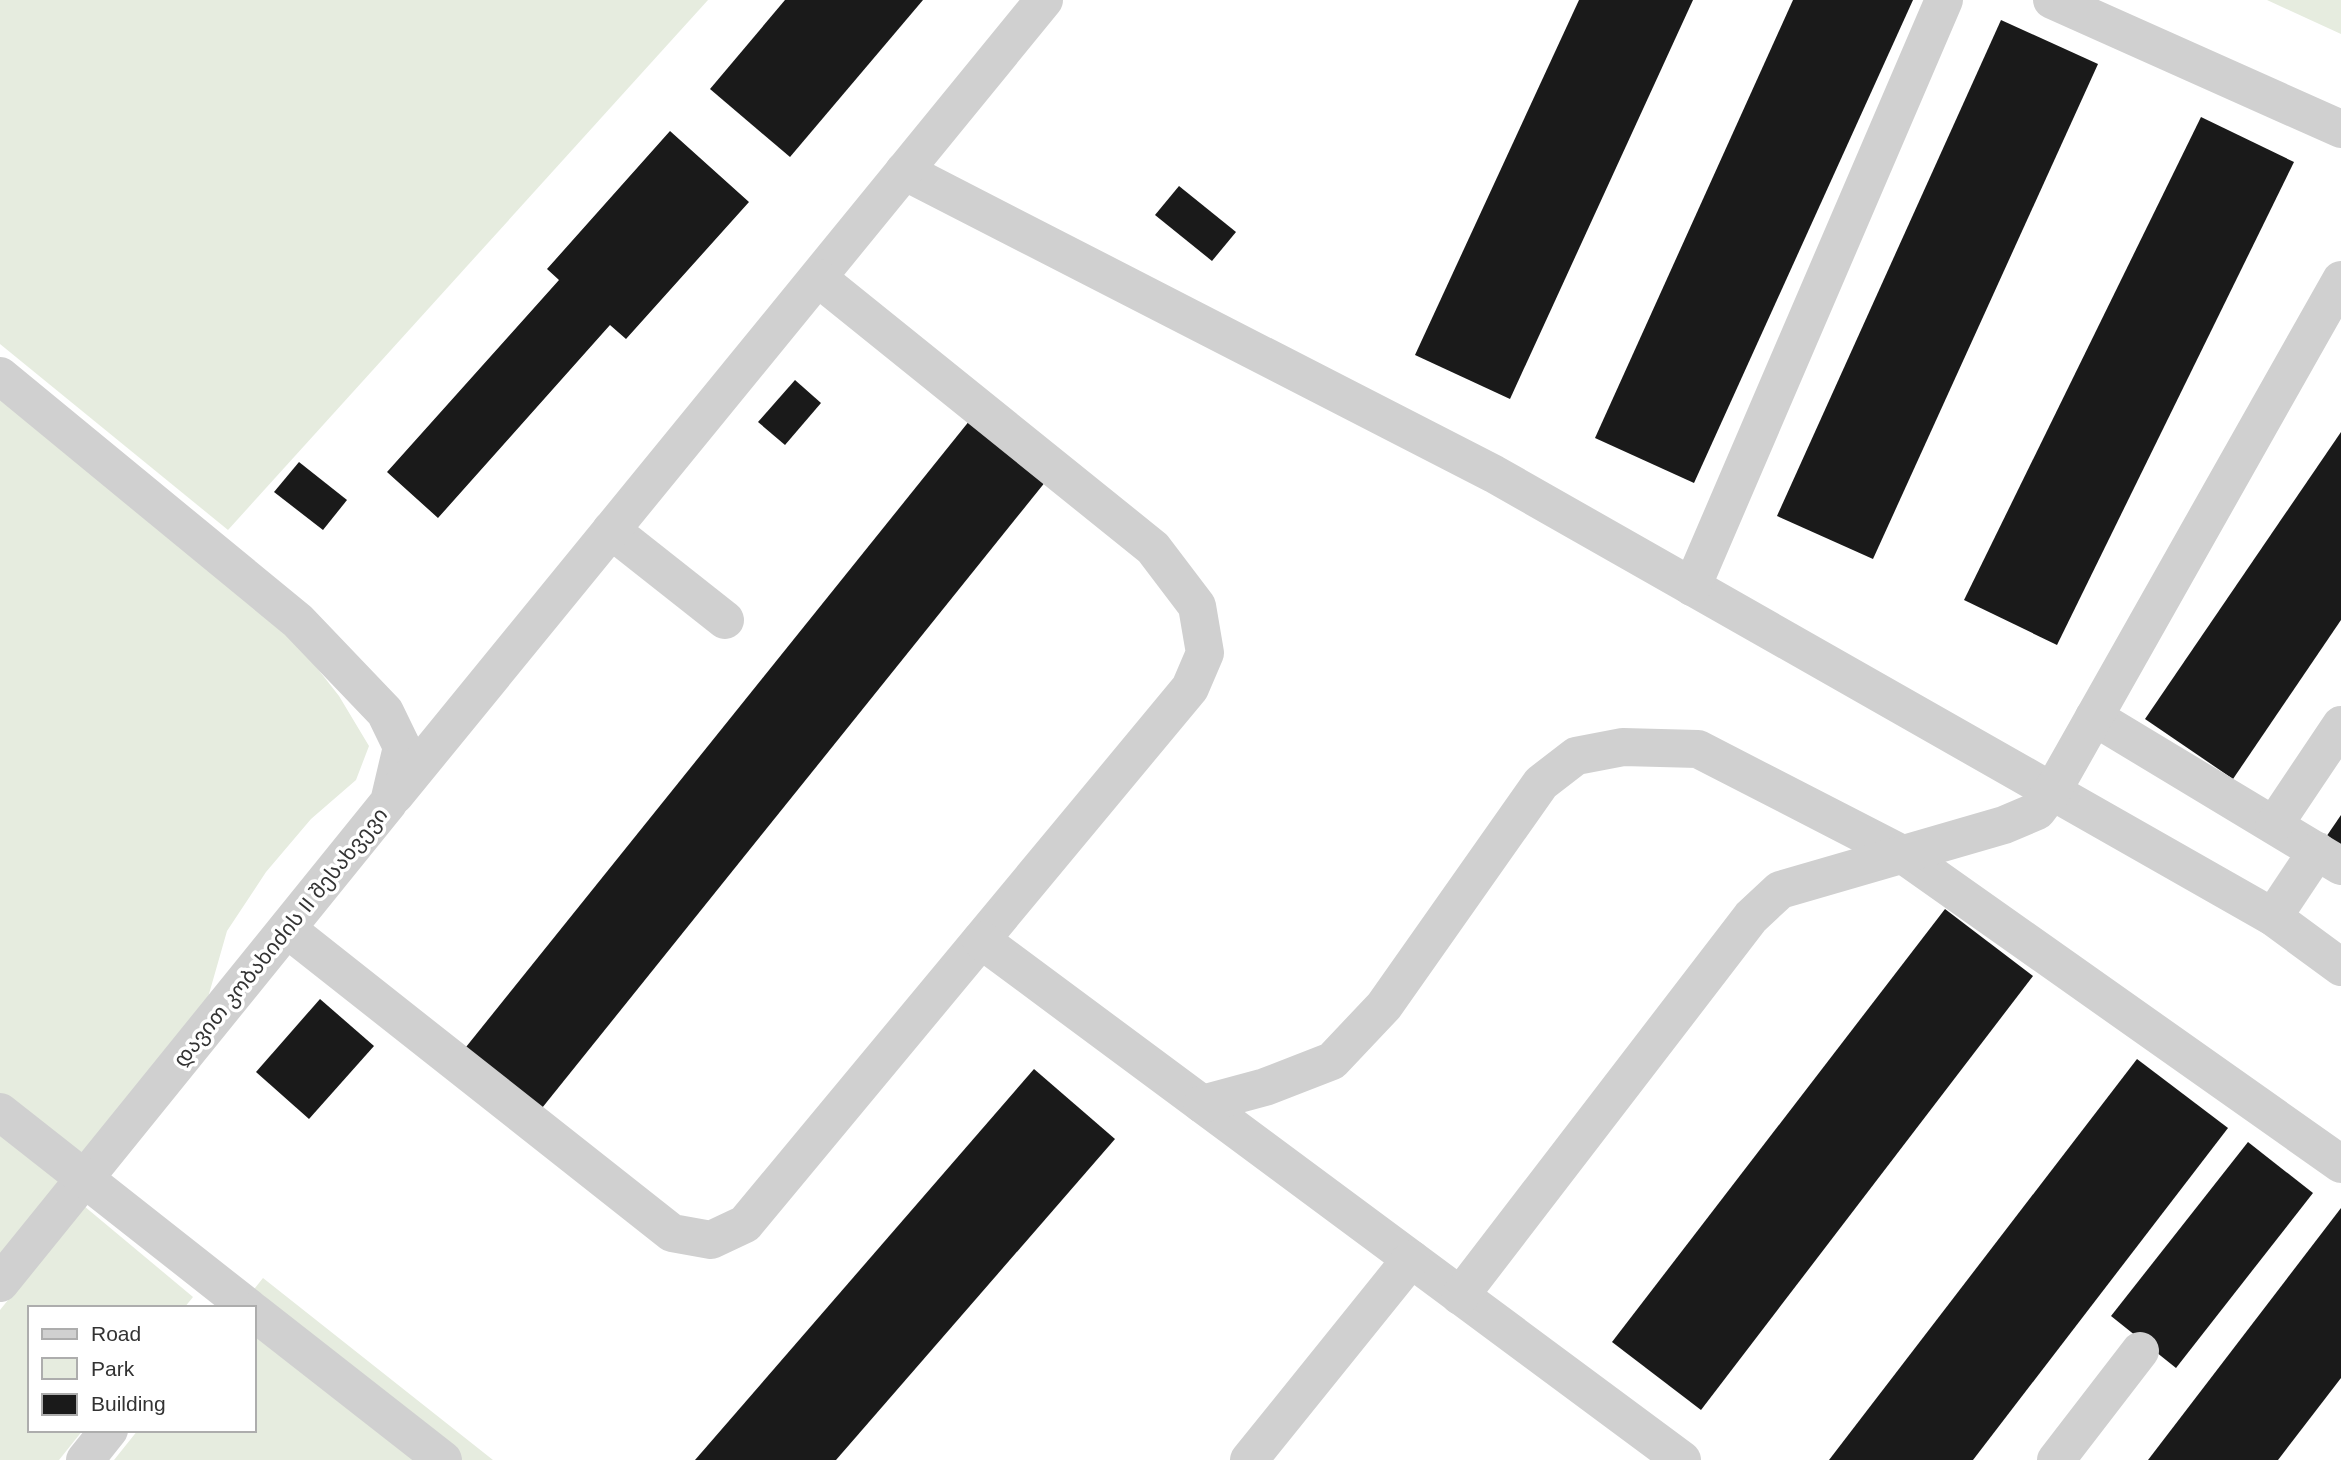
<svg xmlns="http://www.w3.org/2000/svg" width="2341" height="1460" viewBox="0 0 2341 1460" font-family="Arial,'Noto Sans Georgian',sans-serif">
	<rect width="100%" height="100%" fill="#fff"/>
	<g fill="#e6ecdf">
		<path d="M 0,0 L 708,0 L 228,530 L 0,344 Z"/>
		<path d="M 2267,0 L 2341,0 L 2341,34 Z"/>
		<path d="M 0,396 L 288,631 L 339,696 L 369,746 L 356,780 L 311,819 L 266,872 L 227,931 L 207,1001 L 0,1256 Z"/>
		<path d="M 84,1206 L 193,1297 L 184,1308 L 30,1308 L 30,1430 L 83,1430 L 59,1460 L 0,1460 L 0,1310 Z"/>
		<path d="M 263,1278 L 493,1460 L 114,1460 L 138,1430 L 254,1430 L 254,1308 L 239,1308 Z"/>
	</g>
	<g fill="#1a1a1a">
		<path d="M 785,0 L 923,0 L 790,157 L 710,89 Z"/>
		<path d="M 1579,0 L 1693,0 L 1510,399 L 1415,355 Z"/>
		<path d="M 1793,0 L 1913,0 L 1694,483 L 1595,438 Z"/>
		<path d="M 2001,20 L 2098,64 L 1873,559 L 1777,516 Z"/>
		<path d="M 2201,117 L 2294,162 L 2057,645 L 1964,600 Z"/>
		<path d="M 670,131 L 749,202 L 626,339 L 610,325 L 438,518 L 387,472 L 559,280 L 547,269 Z"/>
		<path d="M 1179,186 L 1236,232 L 1212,261 L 1155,215 Z"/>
		<path d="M 795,380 L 821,403 L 785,445 L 758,422 Z"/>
		<path d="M 970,420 L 1046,481 L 538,1113 L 462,1052 Z"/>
		<path d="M 2341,432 L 2341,620 L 2233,779 L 2145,719 Z"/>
		<path d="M 299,462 L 347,500 L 323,530 L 274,492 Z"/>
		<path d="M 2341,815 L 2341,847 L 2326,837 Z"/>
		<path d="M 1945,909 L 2033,976 L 1701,1410 L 1612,1342 Z"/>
		<path d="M 320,999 L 374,1046 L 309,1119 L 256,1072 Z"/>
		<path d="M 2137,1059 L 2228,1128 L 1973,1460 L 1829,1460 Z"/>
		<path d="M 1034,1069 L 1115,1139 L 836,1460 L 695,1460 Z"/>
		<path d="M 2248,1142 L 2313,1193 L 2176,1368 L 2111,1316 Z"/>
		<path d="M 2341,1208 L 2341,1378 L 2278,1460 L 2148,1460 Z"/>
	</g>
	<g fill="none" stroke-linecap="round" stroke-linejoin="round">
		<g stroke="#d0d0d0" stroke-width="38">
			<path d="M 2052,0 L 2341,129"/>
			<path d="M 904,171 L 1494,474 L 2273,917 L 2341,967"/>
			<path d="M 0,376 L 298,621 L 385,712 L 402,747 L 389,802 L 0,1283"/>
			<path d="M 611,530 L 725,620"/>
			<path d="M 1692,587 L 1944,0"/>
			<path d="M 2094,717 L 2341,866"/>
			<path d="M 395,795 L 1044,0"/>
			<path d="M 2274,825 L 2341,725"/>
			<path d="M 2273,917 L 2317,851"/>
			<path d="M 287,929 L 672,1233 L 711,1240 L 745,1224 L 1190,688 L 1205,653 L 1197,606 L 1153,548 L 818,278"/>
			<path d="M 981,940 L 1682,1460"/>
			<path d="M 1202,1104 L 1265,1087 L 1332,1061 L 1384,1006 L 1541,783 L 1576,756 L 1623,747 L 1698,749 L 1902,854 L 2341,1164"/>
			<path d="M 0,1112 L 249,1308"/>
			<path d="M 1460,1296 L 1751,917 L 1780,890 L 2004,825 L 2037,811 L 2053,790 L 2341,280"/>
			<path d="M 254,1312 L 443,1460"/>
			<path d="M 85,1460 L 109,1430"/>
			<path d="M 1249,1460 L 1411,1259"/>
			<path d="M 2056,1460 L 2140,1351"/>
		</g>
	</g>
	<g text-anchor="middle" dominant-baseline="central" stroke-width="7" stroke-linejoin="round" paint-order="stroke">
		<g font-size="21" fill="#333" stroke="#fff">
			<text transform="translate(280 937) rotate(-51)">დავით კობახიძის II შესახვევი</text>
		</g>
	</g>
	<rect x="28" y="1306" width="228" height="126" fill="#ffffff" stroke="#adadad" stroke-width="2"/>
	<rect x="42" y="1329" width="35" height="10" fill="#d0d0d0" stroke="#adadad" stroke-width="2"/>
	<text x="91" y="1341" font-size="21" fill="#333333">Road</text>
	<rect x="42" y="1358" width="35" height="21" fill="#e6ecdf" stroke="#adadad" stroke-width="2"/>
	<text x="91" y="1376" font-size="21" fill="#333333">Park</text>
	<rect x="42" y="1394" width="35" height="21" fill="#1a1a1a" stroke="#adadad" stroke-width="2"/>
	<text x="91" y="1411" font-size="21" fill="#333333">Building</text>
</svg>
